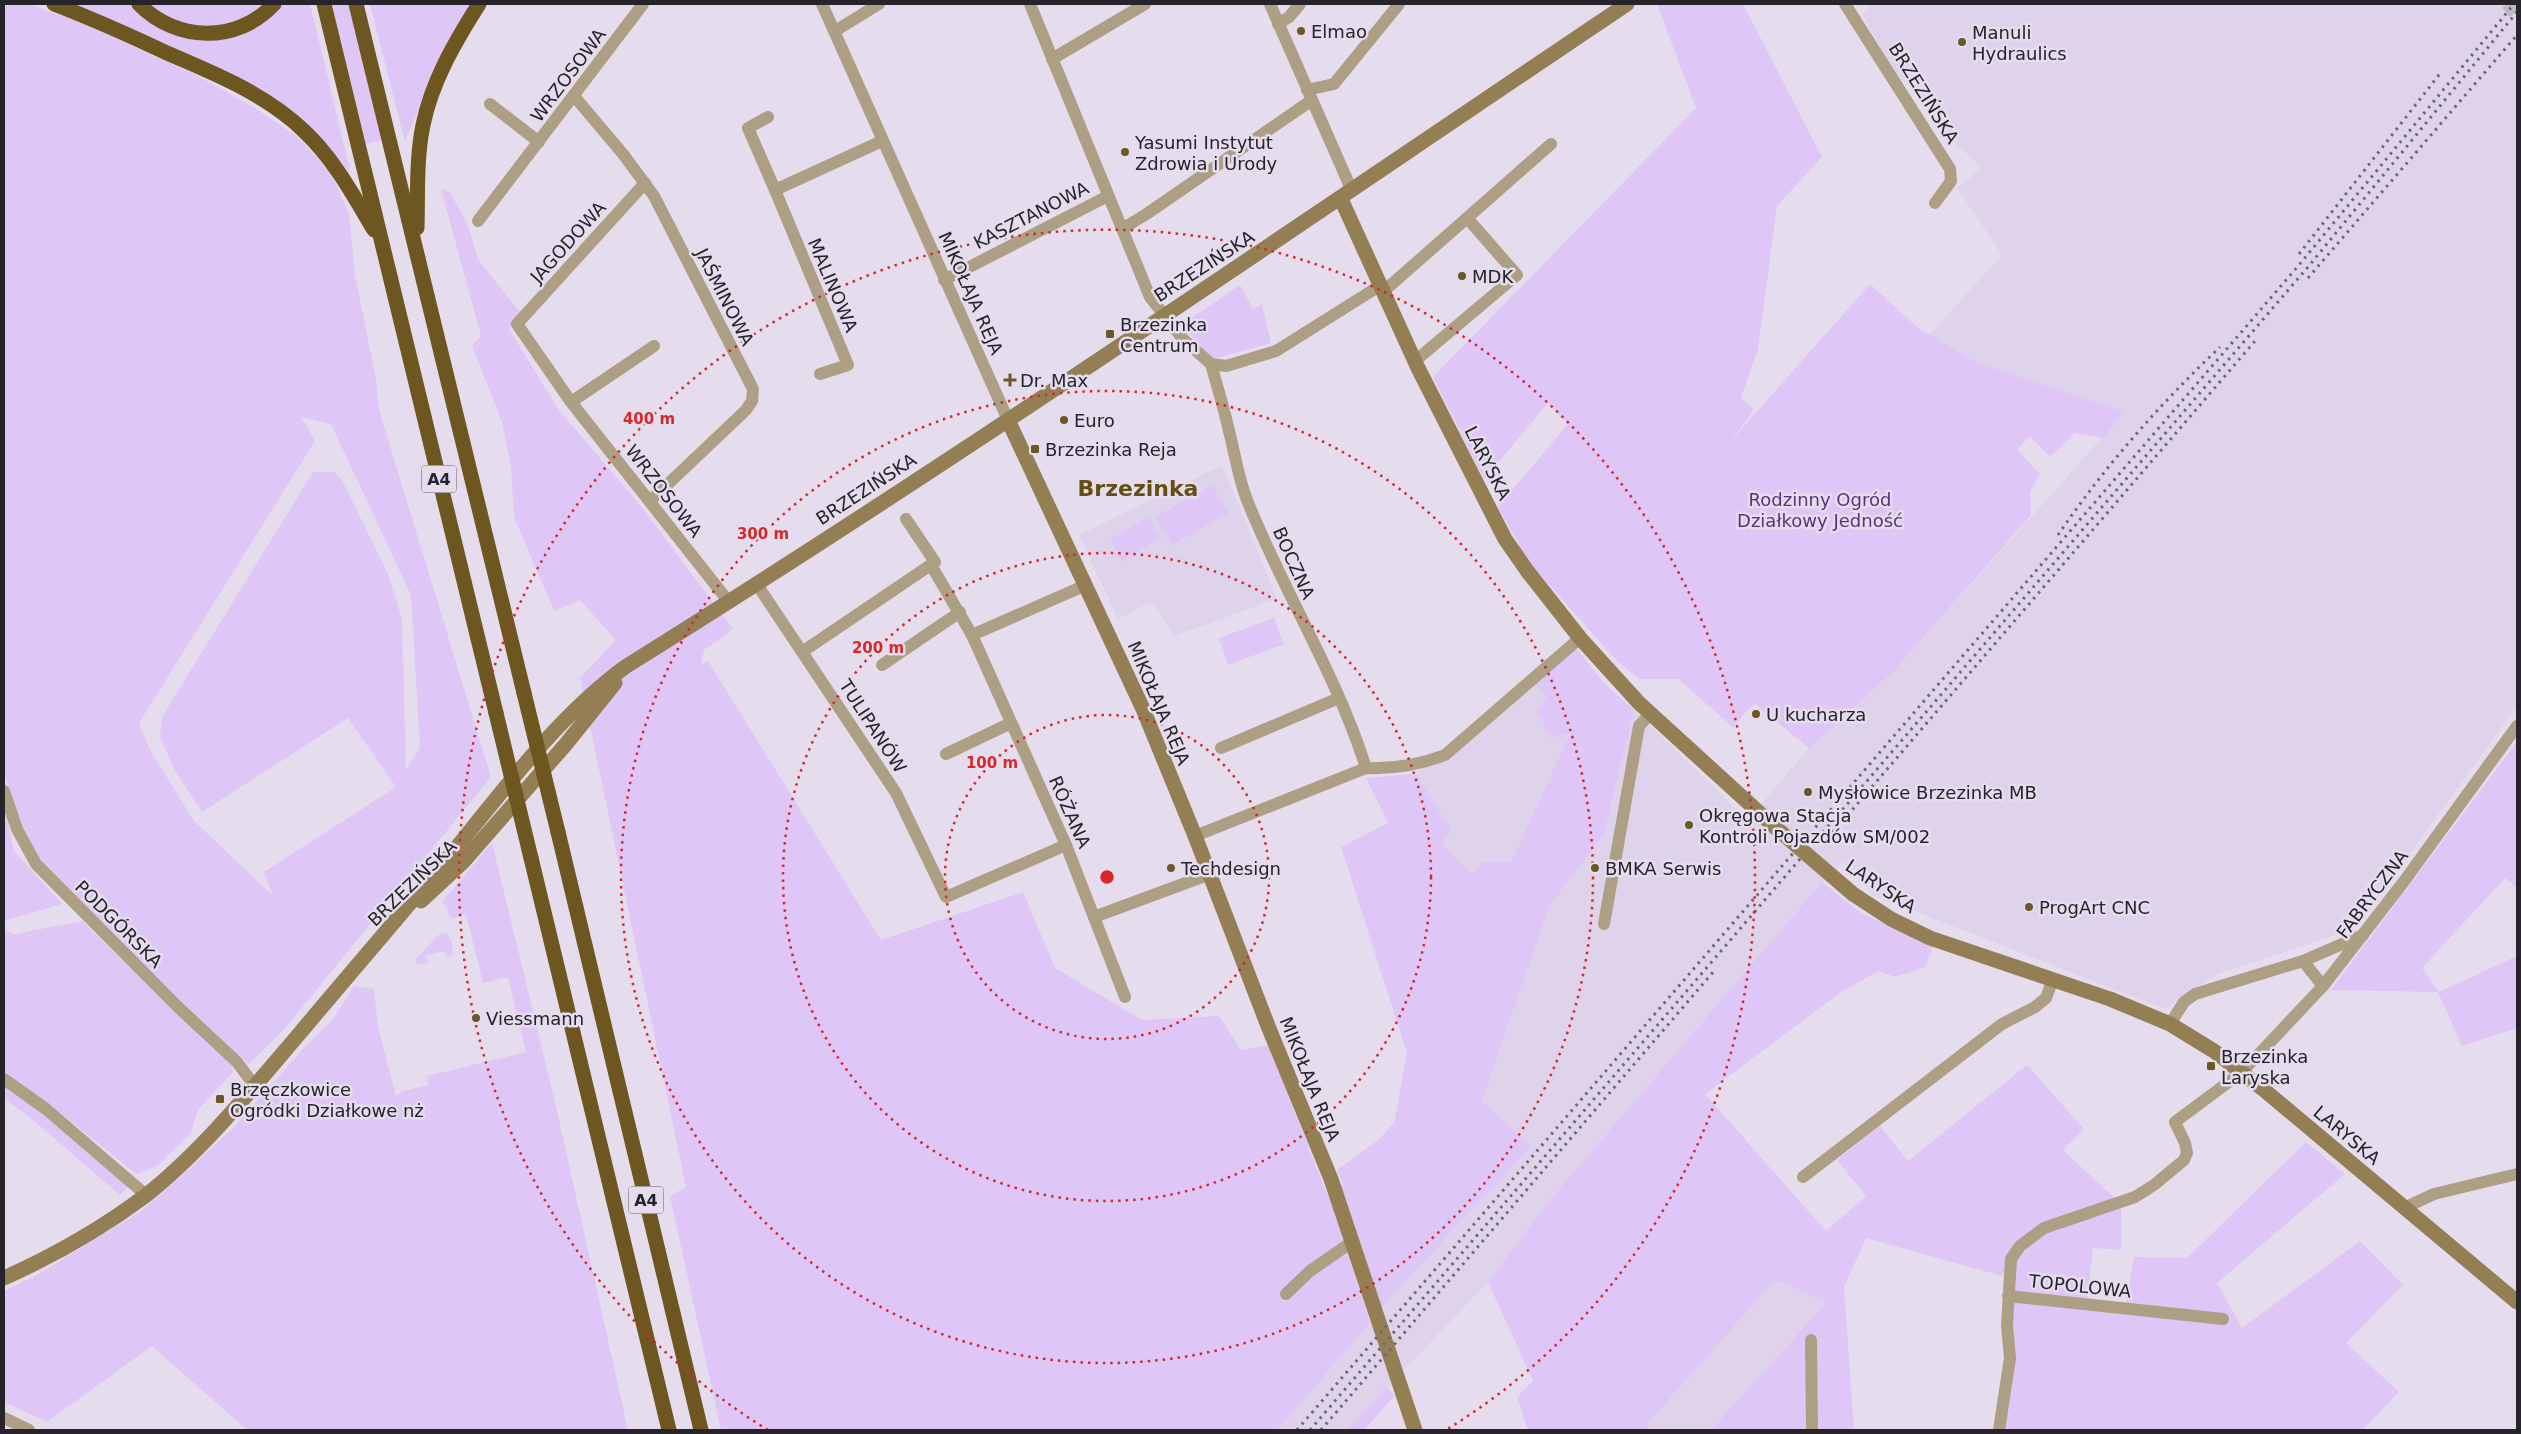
<svg xmlns="http://www.w3.org/2000/svg" width="2521" height="1434" viewBox="0 0 2521 1434" font-family="'DejaVu Sans',sans-serif">
	<rect width="100%" height="100%" fill="#e5ddee"/>
	<g fill="#dfd3ec">
		<path d="M 1872,4 L 2517,4 L 2517,706 L 2377,899 L 2351,930 L 2218,974 L 2165,1009 L 1873,895 L 1842,862 L 1822,882 L 1549,1201 L 1488,1282 L 1347,1430 L 1278,1430 L 1381,1308 L 1531,1146 L 1482,1101 L 1549,907 L 1604,834 L 1634,710 L 1748,820 L 1809,748 L 1894,671 L 2124,413 L 1980,364 L 1929,335 L 2002,255 L 1957,188 L 1982,168 L 1947,136 L 1946,114 L 1896,74 L 1862,14 Z"/>
		<path d="M 1222,465 L 1277,599 L 1174,636 L 1156,606 L 1149,603 L 1118,619 L 1079,535 Z"/>
		<path d="M 1534,683 L 1547,697 L 1570,732 L 1511,862 L 1482,862 L 1473,875 L 1442,842 L 1451,830 L 1416,774 L 1423,766 Z"/>
		<path d="M 1774,1280 L 1828,1302 L 1711,1430 L 1649,1430 L 1648,1423 Z"/>
	</g>
	<g fill="#dec6f7" fill-rule="evenodd">
		<path d="M 4,4 L 29,4 L 86,25 L 196,75 L 255,108 L 298,137 L 331,174 L 349,214 L 355,275 L 376,379 L 379,410 L 491,777 L 285,1028 L 249,1064 L 164,986 L 42,864 L 19,818 L 4,772 ZM 301,417 L 331,424 L 411,595 L 420,748 L 406,770 L 402,619 L 388,574 L 342,480 L 334,472 L 313,472 L 162,717 L 160,737 L 174,769 L 202,812 L 348,718 L 396,787 L 264,872 L 273,896 L 194,821 L 150,750 L 139,723 L 315,441 Z"/>
		<path d="M 65,4 L 134,4 L 207,40 L 280,4 L 310,4 L 351,174 L 313,130 Z"/>
		<path d="M 145,4 L 271,4 L 251,21 L 192,31 Z"/>
		<path d="M 332,4 L 349,4 L 383,140 L 366,144 Z"/>
		<path d="M 370,4 L 472,4 L 429,86 L 405,141 Z"/>
		<path d="M 1657,4 L 1743,4 L 1822,157 L 1777,206 L 1758,349 L 1741,398 L 1754,410 L 1728,444 L 1870,284 L 1918,328 L 1980,364 L 2124,412 L 2103,438 L 2075,433 L 2050,457 L 2030,436 L 2017,450 L 2040,474 L 2030,492 L 2031,515 L 1894,671 L 1809,748 L 1754,703 L 1733,727 L 1678,679 L 1639,679 L 1617,661 L 1529,562 L 1498,507 L 1568,424 L 1548,403 L 1484,479 L 1433,377 L 1696,108 Z"/>
		<path d="M 441,189 L 449,191 L 467,223 L 479,261 L 520,312 L 509,329 L 558,409 L 640,505 L 733,629 L 704,650 L 701,665 L 708,661 L 881,940 L 1023,892 L 1055,968 L 1142,1020 L 1219,1016 L 1241,1050 L 1268,1045 L 1329,1199 L 1343,1184 L 1337,1170 L 1378,1140 L 1394,1123 L 1407,1053 L 1341,847 L 1388,823 L 1366,778 L 1416,774 L 1451,830 L 1442,843 L 1473,875 L 1482,862 L 1511,862 L 1570,733 L 1551,738 L 1537,711 L 1547,697 L 1534,683 L 1576,648 L 1603,682 L 1634,710 L 1604,834 L 1549,907 L 1482,1101 L 1531,1146 L 1381,1308 L 1346,1201 L 1334,1212 L 1370,1322 L 1278,1430 L 721,1430 L 670,1196 L 686,1187 L 580,678 L 616,640 L 580,600 L 554,611 L 514,517 L 511,465 L 502,422 L 472,346 L 481,336 Z"/>
		<path d="M 1240,285 L 1253,309 L 1262,304 L 1271,343 L 1213,359 L 1185,329 L 1183,324 Z"/>
		<path d="M 1212,485 L 1228,513 L 1172,545 L 1156,517 Z"/>
		<path d="M 1149,517 L 1161,538 L 1122,561 L 1110,539 Z"/>
		<path d="M 1274,618 L 1284,644 L 1228,665 L 1219,638 Z"/>
		<path d="M 2517,742 L 2517,888 L 2505,878 L 2422,968 L 2439,992 L 2517,956 L 2517,1028 L 2462,1046 L 2438,992 L 2331,990 Z"/>
		<path d="M 4,806 L 14,851 L 62,904 L 4,921 Z"/>
		<path d="M 492,843 L 555,1102 L 628,1430 L 247,1430 L 152,1346 L 47,1422 L 4,1402 L 4,1291 L 37,1275 L 140,1212 L 176,1181 L 231,1130 L 304,1048 L 334,1018 L 354,986 L 374,989 L 378,1026 L 396,1096 L 403,1091 L 429,1085 L 427,1076 L 526,1052 L 508,977 L 483,983 L 466,914 L 451,919 L 443,901 Z"/>
		<path d="M 1822,882 L 1861,913 L 1933,947 L 1925,967 L 1895,977 L 1879,971 L 1841,992 L 1705,1094 L 1826,1231 L 1866,1196 L 1837,1160 L 1880,1126 L 1908,1161 L 2027,1065 L 2084,1129 L 2063,1150 L 2121,1204 L 2121,1250 L 2093,1248 L 2087,1303 L 2126,1304 L 2134,1257 L 2187,1258 L 2306,1142 L 2345,1174 L 2217,1283 L 2242,1328 L 2360,1241 L 2403,1285 L 2346,1343 L 2399,1392 L 2362,1430 L 1995,1430 L 2012,1336 L 2013,1279 L 1866,1238 L 1844,1287 L 1854,1430 L 1711,1430 L 1827,1302 L 1775,1280 L 1648,1423 L 1649,1430 L 1528,1430 L 1517,1397 L 1533,1381 L 1488,1282 L 1549,1201 Z"/>
		<path d="M 82,921 L 232,1066 L 233,1072 L 197,1111 L 191,1133 L 156,1167 L 136,1174 L 52,1106 L 4,1071 L 4,930 L 15,934 Z"/>
		<path d="M 442,933 L 447,934 C 452,940 455,949 451,956 L 447,958 L 445,951 L 426,955 L 428,963 L 417,964 L 416,959 L 437,936 Z"/>
		<path d="M 4,1086 L 50,1118 L 128,1186 L 120,1195 L 39,1125 L 4,1098 Z"/>
		<path d="M 1387,1387 L 1394,1396 L 1364,1430 L 1347,1430 Z"/>
	</g>
	<g fill="none" stroke-linecap="round" stroke-linejoin="round">
		<path stroke="#bfb8c7" stroke-width="12" stroke-dasharray="12 6" stroke-linecap="butt" d="M 2507,4 L 2517,17"/>
		<g stroke="#ad9f83" stroke-width="12">
			<path d="M 822,4 L 1008,420"/>
			<path d="M 1030,4 L 1150,297 L 1183,339 L 1211,364 L 1226,366 L 1276,351 L 1381,285"/>
			<path d="M 1270,4 L 1352,191"/>
			<path d="M 1845,4 L 1950,169 L 1951,181 L 1935,203"/>
			<path d="M 1278,24 L 1289,17 L 1300,4"/>
			<path d="M 835,31 L 879,4"/>
			<path d="M 1052,59 L 1145,4"/>
			<path d="M 1307,90 L 1334,84 L 1399,4"/>
			<path d="M 574,96 L 623,154 L 654,196 L 753,389 L 752,401 L 746,410 L 650,501"/>
			<path d="M 490,104 L 539,142"/>
			<path d="M 768,117 L 748,128 L 775,190 L 882,141"/>
			<path d="M 645,183 L 517,324 L 571,402 L 729,602"/>
			<path d="M 775,190 L 848,365 L 820,374"/>
			<path d="M 478,221 L 643,4"/>
			<path d="M 1122,229 L 1148,213 L 1312,100"/>
			<path d="M 944,280 L 1108,196"/>
			<path d="M 1384,291 L 1551,144"/>
			<path d="M 1415,361 L 1517,275 L 1468,219"/>
			<path d="M 1211,364 C 1217,386 1224,408 1229,431 C 1235,454 1238,477 1247,500 C 1283,591 1337,675 1366,768"/>
			<path d="M 571,402 L 654,346"/>
			<path d="M 931,565 L 972,635 L 1066,845 L 1125,997"/>
			<path d="M 756,583 L 896,793 L 946,897 L 1066,845"/>
			<path d="M 972,635 L 1086,585"/>
			<path d="M 802,652 L 935,562 L 906,519"/>
			<path d="M 882,665 L 960,612"/>
			<path d="M 1221,748 L 1339,698"/>
			<path d="M 946,754 L 1011,723"/>
			<path d="M 4,791 L 17,829 L 36,864 L 178,1007 L 237,1062 L 254,1085"/>
			<path d="M 1195,836 L 1366,768 C 1394,769 1419,765 1445,755 L 1580,638"/>
			<path d="M 1094,917 L 1210,874"/>
			<path d="M 1604,924 L 1639,726 L 1650,714"/>
			<path d="M 2303,961 L 2323,986"/>
			<path d="M 2170,1024 L 2184,1002 L 2195,994 L 2303,961 L 2363,935"/>
			<path d="M 4,1079 L 46,1109 L 146,1195"/>
			<path d="M 1803,1177 L 2002,1024 L 2035,1007 L 2046,998 L 2053,979"/>
			<path d="M 2404,1208 L 2434,1194 L 2517,1174"/>
			<path d="M 1286,1294 L 1310,1271 L 1352,1242"/>
			<path d="M 2008,1296 L 2223,1319"/>
			<path d="M 1811,1340 L 1812,1430"/>
			<path d="M 4,1418 L 29,1430"/>
			<path d="M 1999,1430 L 2010,1358 L 2007,1326 L 2011,1259 L 2020,1246 L 2044,1228 L 2135,1197 L 2154,1185 L 2184,1160 L 2187,1153 L 2185,1143 L 2175,1122 L 2242,1072 L 2323,986 L 2402,884 L 2517,726"/>
		</g>
		<g stroke="#947f54" stroke-width="15">
			<path d="M 1341,199 L 1418,368 L 1505,539 L 1528,572 L 1580,638 L 1639,703 L 1776,828"/>
			<path d="M 1008,420 L 1143,709 L 1195,836 L 1268,1026 L 1331,1179 L 1415,1430"/>
			<path d="M 1853,894 L 1891,919 L 1930,938 L 2110,999 L 2170,1024 L 2214,1051 L 2263,1089 L 2517,1302"/>
			<path d="M 421,901 L 463,862 L 566,744 L 615,683"/>
			<path d="M 4,1278 C 53,1256 101,1229 145,1196 C 202,1151 253,1088 300,1033 C 352,971 405,910 457,847 C 508,784 560,715 625,667 C 965,455 1295,227 1627,4"/>
		</g>
		<g stroke="#6d5620" stroke-width="15">
			<path d="M 54,4 C 93,19 131,36 169,54 C 216,74 267,95 304,131 C 334,159 353,195 374,230"/>
			<path d="M 139,4 C 176,42 237,44 274,4"/>
			<path d="M 324,4 L 496,713"/>
			<path d="M 356,4 L 524,693"/>
			<path d="M 417,228 C 418,194 416,159 423,125 C 432,81 455,42 479,4"/>
			<path d="M 558,832 L 701,1430"/>
			<path d="M 531,858 L 669,1430"/>
		</g>
		<g stroke="#6c6772" stroke-width="3" stroke-dasharray="2.5 5" stroke-linecap="butt">
			<path d="M 2299,254 L 2442,71"/>
			<path d="M 2308,278 L 2517,35"/>
			<path d="M 2058,535 C 2105,466 2159,405 2220,347"/>
			<path d="M 1828,838 L 2255,341"/>
			<path d="M 1297,1430 L 2299,265 L 2514,4"/>
			<path d="M 1310,1430 L 2308,267 L 2517,12"/>
			<path d="M 1321,1430 L 1714,971"/>
		</g>
		<path stroke="#947f54" stroke-width="15" d="M 1776,828 L 1853,894"/>
		<g stroke="#6d5620" stroke-width="15">
			<path d="M 524,693 L 558,832"/>
			<path d="M 496,713 L 531,858"/>
		</g>
	</g>
	<g fill="none" stroke="#d62828" stroke-width="2.5" stroke-dasharray="2.5 5">
		<circle cx="1107" cy="877" r="162"/>
		<circle cx="1107" cy="877" r="324"/>
		<circle cx="1107" cy="877" r="486"/>
		<path d="M768 1430A648 648 0 1 1 1446 1430"/>
	</g>
	<g fill="#6c5726" stroke="#e5ddee" stroke-width="2">
		<circle cx="1301" cy="31" r="5"/>
		<circle cx="1962" cy="42" r="5"/>
		<circle cx="1125" cy="152" r="5"/>
		<circle cx="1462" cy="276" r="5"/>
		<rect x="1105" y="329" width="10" height="10" rx="2.5"/>
		<path d="M1007.5 372.5h5v5h5v5h-5v5h-5v-5h-5v-5h5z"/>
		<circle cx="1064" cy="420" r="5"/>
		<rect x="1030" y="444" width="10" height="10" rx="2.5"/>
		<circle cx="1756" cy="714" r="5"/>
		<circle cx="1808" cy="792" r="5"/>
		<circle cx="1689" cy="825" r="5"/>
		<circle cx="1171" cy="868" r="5"/>
		<circle cx="1595" cy="868" r="5"/>
		<circle cx="2029" cy="907" r="5"/>
		<circle cx="476" cy="1018" r="5"/>
		<rect x="2206" y="1061" width="10" height="10" rx="2.5"/>
		<rect x="215" y="1094" width="10" height="10" rx="2.5"/>
	</g>
	<g text-anchor="middle" dominant-baseline="central" stroke-width="5" stroke-linejoin="round" paint-order="stroke">
		<g fill="#e5ddee" stroke="#5f5b65" stroke-width="1">
			<rect x="421.5" y="465.5" width="35" height="27" rx="4"/>
			<rect x="628.5" y="1186.5" width="35" height="27" rx="4"/>
		</g>
		<g font-size="16" font-weight="bold" fill="#26232a">
			<text x="439" y="479">A4</text>
			<text x="646" y="1200">A4</text>
		</g>
		<g font-size="18" fill="#26232a" stroke="#e5ddee" text-anchor="start">
			<text x="1311" y="31">Elmao</text>
			<text x="1972" y="32">Manuli<tspan x="1972" dy="21">Hydraulics</tspan></text>
			<text x="1135" y="142">Yasumi Instytut<tspan x="1135" dy="21">Zdrowia i Urody</tspan></text>
			<text x="1472" y="276">MDK</text>
			<text x="1120" y="324">Brzezinka<tspan x="1120" dy="21">Centrum</tspan></text>
			<text x="1020" y="380">Dr. Max</text>
			<text x="1074" y="420">Euro</text>
			<text x="1045" y="449">Brzezinka Reja</text>
			<text x="1766" y="714">U kucharza</text>
			<text x="1818" y="792">Mysłowice Brzezinka MB</text>
			<text x="1699" y="815">Okręgowa Stacja<tspan x="1699" dy="21">Kontroli Pojazdów SM/002</tspan></text>
			<text x="1181" y="868">Techdesign</text>
			<text x="1605" y="868">BMKA Serwis</text>
			<text x="2039" y="907">ProgArt CNC</text>
			<text x="486" y="1018">Viessmann</text>
			<text x="2221" y="1056">Brzezinka<tspan x="2221" dy="21">Laryska</tspan></text>
			<text x="230" y="1089">Brzęczkowice<tspan x="230" dy="21">Ogródki Działkowe nż</tspan></text>
		</g>
		<g font-size="18" fill="#26232a" stroke="#e5ddee">
			<text transform="translate(568 75) rotate(-53)">WRZOSOWA</text>
			<text transform="translate(1924 93) rotate(58)">BRZEZIŃSKA</text>
			<text transform="translate(1031 215) rotate(-27)">KASZTANOWA</text>
			<text transform="translate(568 242) rotate(-48)">JAGODOWA</text>
			<text transform="translate(1204 266) rotate(-33)">BRZEZIŃSKA</text>
			<text transform="translate(833 285) rotate(67)">MALINOWA</text>
			<text transform="translate(971 293) rotate(66)">MIKOŁAJA REJA</text>
			<text transform="translate(725 297) rotate(63)">JAŚMINOWA</text>
			<text transform="translate(1488 463) rotate(63)">LARYSKA</text>
			<text transform="translate(866 489) rotate(-33)">BRZEZIŃSKA</text>
			<text transform="translate(664 491) rotate(52)">WRZOSOWA</text>
			<text transform="translate(1294 563) rotate(66)">BOCZNA</text>
			<text transform="translate(1159 703) rotate(67)">MIKOŁAJA REJA</text>
			<text transform="translate(873 726) rotate(57)">TULIPANÓW</text>
			<text transform="translate(1070 812) rotate(66)">RÓŻANA</text>
			<text transform="translate(412 883) rotate(-44)">BRZEZIŃSKA</text>
			<text transform="translate(1881 886) rotate(34)">LARYSKA</text>
			<text transform="translate(2372 894) rotate(-53)">FABRYCZNA</text>
			<text transform="translate(119 924) rotate(45)">PODGÓRSKA</text>
			<text transform="translate(1310 1079) rotate(68)">MIKOŁAJA REJA</text>
			<text transform="translate(2347 1135) rotate(40)">LARYSKA</text>
			<text transform="translate(2080 1286) rotate(6)">TOPOLOWA</text>
		</g>
		<g font-size="18" fill="#5b327e" stroke="#e5ddee">
			<text x="1820" y="499">Rodzinny Ogród<tspan x="1820" dy="21">Działkowy Jedność</tspan></text>
		</g>
		<g font-size="22" font-weight="bold" fill="#654e13" stroke="#e5ddee">
			<text x="1138" y="488">Brzezinka</text>
		</g>
	</g>
	<circle cx="1107" cy="877" r="8" fill="#d62828" stroke="#e5ddee" stroke-width="2.5"/>
	<g font-size="15" text-anchor="middle" font-weight="bold" fill="#d62828" stroke="#e5ddee" stroke-width="5" stroke-linejoin="round" paint-order="stroke">
		<text x="649" y="424">400 m</text>
		<text x="763" y="539">300 m</text>
		<text x="878" y="653">200 m</text>
		<text x="992" y="768">100 m</text>
	</g>
	<rect width="2521" height="1434" fill="none" stroke="#26232a" stroke-width="10"/>
</svg>
